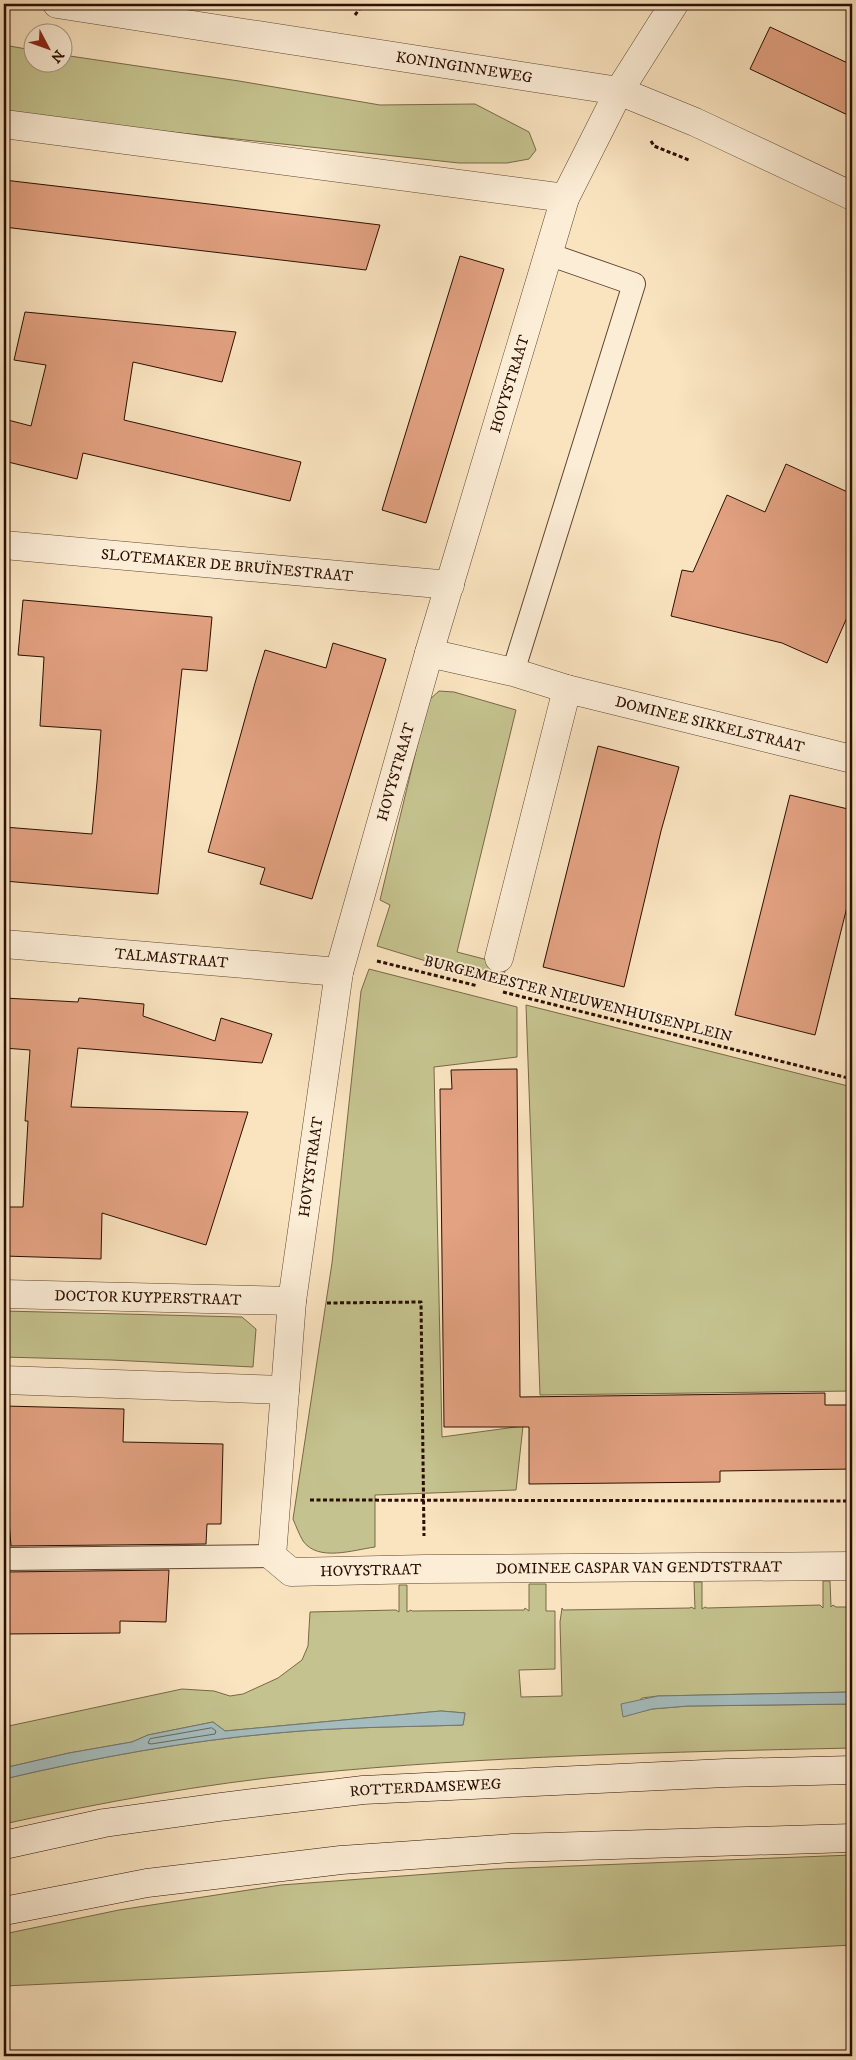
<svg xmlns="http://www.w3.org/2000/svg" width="856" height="2060" viewBox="0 0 856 2060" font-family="'IM FELL DW Pica',serif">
	<rect width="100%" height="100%" fill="#fae4c0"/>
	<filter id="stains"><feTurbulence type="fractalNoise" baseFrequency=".004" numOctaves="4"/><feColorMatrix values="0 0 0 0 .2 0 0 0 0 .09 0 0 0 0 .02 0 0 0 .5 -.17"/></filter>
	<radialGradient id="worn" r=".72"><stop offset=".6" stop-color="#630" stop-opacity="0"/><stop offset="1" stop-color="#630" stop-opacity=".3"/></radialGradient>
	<g fill="#c4c28e" stroke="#786847">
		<path d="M 4,45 L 32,50 L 32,62 L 62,62 L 63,55 L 239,81 L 380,105 L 475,104 L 529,132 L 536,150 L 529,159 L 507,163 L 459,163 L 4,114 Z"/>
		<path d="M 439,691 L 454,692 L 516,710 L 457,952 L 507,965 L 501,984 L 377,946 L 390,905 L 380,900 L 428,701 Z"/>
		<path d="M 369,969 L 517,1007 L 517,1057 L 434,1067 L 442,1437 L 523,1426 L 516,1490 L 375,1495 L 375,1547 C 353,1550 318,1562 303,1541 C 299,1534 296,1526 293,1519 L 332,1263 L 361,991 Z"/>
		<path d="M 526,1005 L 852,1087 L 852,1391 L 540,1395 Z"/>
		<path d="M 4,1311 L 242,1317 L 256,1329 L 253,1367 L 111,1360 L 4,1357 Z"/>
		<path d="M 823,1581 L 830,1581 L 831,1607 L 833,1605 L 836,1607 L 852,1607 L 852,1692 L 658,1696 L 642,1698 L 623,1716 L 652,1709 L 688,1706 L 852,1704 L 852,1748 C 669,1752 486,1756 304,1774 C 203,1784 103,1802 4,1824 L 4,1779 C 94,1758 185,1741 277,1733 C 339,1727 401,1727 463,1725 L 465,1713 L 441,1711 L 225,1731 L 213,1722 L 148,1735 L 132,1742 L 69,1753 L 4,1768 L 4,1727 L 182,1689 L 214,1691 L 230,1696 L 243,1694 L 278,1678 L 302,1660 L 308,1646 L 310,1612 L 396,1610 L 399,1612 L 399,1585 L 407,1585 L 407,1612 L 411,1610 L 412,1611 L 524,1610 L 525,1608 L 529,1611 L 529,1584 L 546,1584 L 546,1611 L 555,1611 L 555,1669 L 519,1670 L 521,1697 L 562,1696 L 560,1622 L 562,1608 L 563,1610 L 690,1608 L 691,1607 L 695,1609 L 694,1582 L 702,1582 L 702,1609 L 705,1607 L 707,1608 L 820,1605 L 823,1608 Z"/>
		<path d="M 852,1855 L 852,1945 L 575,1960 L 4,1986 L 4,1934 L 119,1910 L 281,1885 L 496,1869 Z"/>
	</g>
	<g fill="#a4bcbd" stroke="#747671">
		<path d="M 852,1692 L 852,1704 L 688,1706 L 652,1709 L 623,1717 L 621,1704 L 658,1696 Z"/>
		<path d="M 441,1711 L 465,1713 L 463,1725 C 401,1727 339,1727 277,1733 C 185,1741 94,1758 4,1779 L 4,1768 L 69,1753 L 132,1742 L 148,1735 L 213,1722 L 225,1731 Z"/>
	</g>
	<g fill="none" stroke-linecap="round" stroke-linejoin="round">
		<path stroke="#68655e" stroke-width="1" d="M 212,1728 L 216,1731 L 215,1734 L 151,1744 L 148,1743 L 150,1739 Z"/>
	</g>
	<g fill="#e3a282" stroke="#2b0e00">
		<path d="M 770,27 L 852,65 L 852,117 L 750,69 Z"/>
		<path d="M 4,180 L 209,204 L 380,225 L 366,270 L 162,246 L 4,227 Z"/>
		<path d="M 460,256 L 504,269 L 426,523 L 382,510 Z"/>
		<path d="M 25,312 L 236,332 L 222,382 L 133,362 L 124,420 L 301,462 L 290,501 L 83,453 L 77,479 L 4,461 L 4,419 L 31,426 L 46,365 L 14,360 Z"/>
		<path d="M 786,464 L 852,494 L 852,606 L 827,663 L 782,643 L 671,616 L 682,570 L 693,572 L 727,495 L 765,512 Z"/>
		<path d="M 23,600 L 212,617 L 207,671 L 182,669 L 158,894 L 4,881 L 4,827 L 92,834 L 97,782 L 101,730 L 40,726 L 44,657 L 18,655 Z"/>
		<path d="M 333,643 L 386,659 L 312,899 L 260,884 L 265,868 L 208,852 L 255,683 L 265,650 L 326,668 Z"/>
		<path d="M 598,746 L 679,767 L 661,831 L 624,987 L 543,967 Z"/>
		<path d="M 790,795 L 852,810 L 852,887 L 815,1035 L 735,1015 Z"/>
		<path d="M 4,998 L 78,1002 L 79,998 L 144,1004 L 143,1016 L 215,1041 L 221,1018 L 272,1034 L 262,1063 L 78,1048 L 71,1107 L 248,1112 L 206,1245 L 102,1213 L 101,1259 L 4,1256 L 4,1207 L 23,1207 L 28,1121 L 25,1121 L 30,1050 L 4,1048 Z"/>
		<path d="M 517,1069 L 520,1397 L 825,1393 L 825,1405 L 852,1405 L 852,1469 L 720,1471 L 720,1482 L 529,1484 L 529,1427 L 444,1427 L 440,1089 L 452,1089 L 451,1070 Z"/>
		<path d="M 4,1406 L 124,1409 L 123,1442 L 223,1444 L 221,1524 L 207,1524 L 206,1544 L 11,1546 L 4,1459 Z"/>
		<path d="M 169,1570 L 166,1622 L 120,1621 L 120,1633 L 4,1634 L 4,1572 Z"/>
	</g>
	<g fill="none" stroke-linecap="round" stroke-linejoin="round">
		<defs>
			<g id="service">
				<path d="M 513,672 L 634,284 L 548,254"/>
				<path d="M 4,1559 L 272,1556"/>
			</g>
			<g id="minor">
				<path id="s1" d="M 674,4 L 619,91 L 565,198 L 429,653 L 339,972 L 292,1301 L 272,1556 L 291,1572 L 425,1569 L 852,1566"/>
				<path d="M 4,124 L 565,198"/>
				<path id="s2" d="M 4,545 L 450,585"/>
				<path id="s3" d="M 429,653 L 513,672 L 567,689 L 852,759"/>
				<path id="s4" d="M 4,944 L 339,972"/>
				<path d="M 499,958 L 567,689"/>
				<path id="s5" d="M 4,1294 L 292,1301"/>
				<path d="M 4,1380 L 285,1390"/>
			</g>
			<g id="tertiary">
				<path id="s6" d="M 57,4 L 619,91 L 695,122 L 852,196"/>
			</g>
			<g id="secondary">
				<path id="s7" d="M 4,1845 L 104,1823 L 220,1807 L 363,1790 L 726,1773 L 852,1770"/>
				<path d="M 4,1911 L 147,1883 L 341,1860 L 513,1848 L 852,1838"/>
			</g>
		</defs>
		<use href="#service" stroke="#5f4430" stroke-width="24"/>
		<use href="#minor" stroke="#5f4430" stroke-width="29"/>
		<use href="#tertiary" stroke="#5f4430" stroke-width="29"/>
		<use href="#secondary" stroke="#2b0e00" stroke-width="29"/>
		<g stroke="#2b0e00" stroke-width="3" stroke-dasharray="4 2.5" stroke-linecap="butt">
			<path d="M 355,15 L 363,4"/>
			<path d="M 651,141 L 654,146 L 689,160"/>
			<path d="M 377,961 L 478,986"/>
			<path d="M 503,992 L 852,1079"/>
			<path d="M 327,1303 L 421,1302 L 424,1536"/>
			<path d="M 310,1500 L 852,1501"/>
		</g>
		<use href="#service" stroke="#fcedd6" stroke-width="22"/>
		<use href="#minor" stroke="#fcedd6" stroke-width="28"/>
		<use href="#tertiary" stroke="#fcedd6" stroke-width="28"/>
		<use href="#secondary" stroke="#fcedd6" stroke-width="28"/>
	</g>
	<g text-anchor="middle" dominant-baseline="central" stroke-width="4" stroke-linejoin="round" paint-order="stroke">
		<g font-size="15" fill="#2b0e00" stroke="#fcedd6">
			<text stroke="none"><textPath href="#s6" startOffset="412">KONINGINNEWEG</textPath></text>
			<text transform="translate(510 384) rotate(-73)">HOVYSTRAAT</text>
			<text stroke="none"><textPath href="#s2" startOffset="224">SLOTEMAKER DE BRUÏNESTRAAT</textPath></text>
			<text stroke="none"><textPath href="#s3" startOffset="290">DOMINEE SIKKELSTRAAT</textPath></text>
			<text transform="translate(396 772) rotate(-74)">HOVYSTRAAT</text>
			<text stroke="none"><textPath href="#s4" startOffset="168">TALMASTRAAT</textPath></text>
			<text transform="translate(578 999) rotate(14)">BURGEMEESTER NIEUWENHUISENPLEIN</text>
			<text transform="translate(311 1167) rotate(-82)">HOVYSTRAAT</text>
			<text stroke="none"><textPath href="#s5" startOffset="144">DOCTOR KUYPERSTRAAT</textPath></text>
			<text stroke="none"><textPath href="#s1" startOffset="1990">DOMINEE CASPAR VAN GENDTSTRAAT</textPath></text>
			<text stroke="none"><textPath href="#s1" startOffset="1722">HOVYSTRAAT</textPath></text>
			<text stroke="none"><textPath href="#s7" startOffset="426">ROTTERDAMSEWEG</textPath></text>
		</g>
	</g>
	<rect width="856" height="2060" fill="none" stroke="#fae4c0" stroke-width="20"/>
	<rect x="5" y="5" width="846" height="2050" fill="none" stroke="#2b0e00" stroke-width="2.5"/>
	<rect x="10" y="10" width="836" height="2040" fill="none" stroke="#2b0e00"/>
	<g transform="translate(48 48) rotate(131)"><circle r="24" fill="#fcedd6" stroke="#a89480"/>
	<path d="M0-4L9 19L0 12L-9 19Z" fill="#8f2418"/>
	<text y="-8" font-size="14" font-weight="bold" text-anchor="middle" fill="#2b0e00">N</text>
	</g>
	<rect width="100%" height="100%" filter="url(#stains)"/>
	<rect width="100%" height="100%" fill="url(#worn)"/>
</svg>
